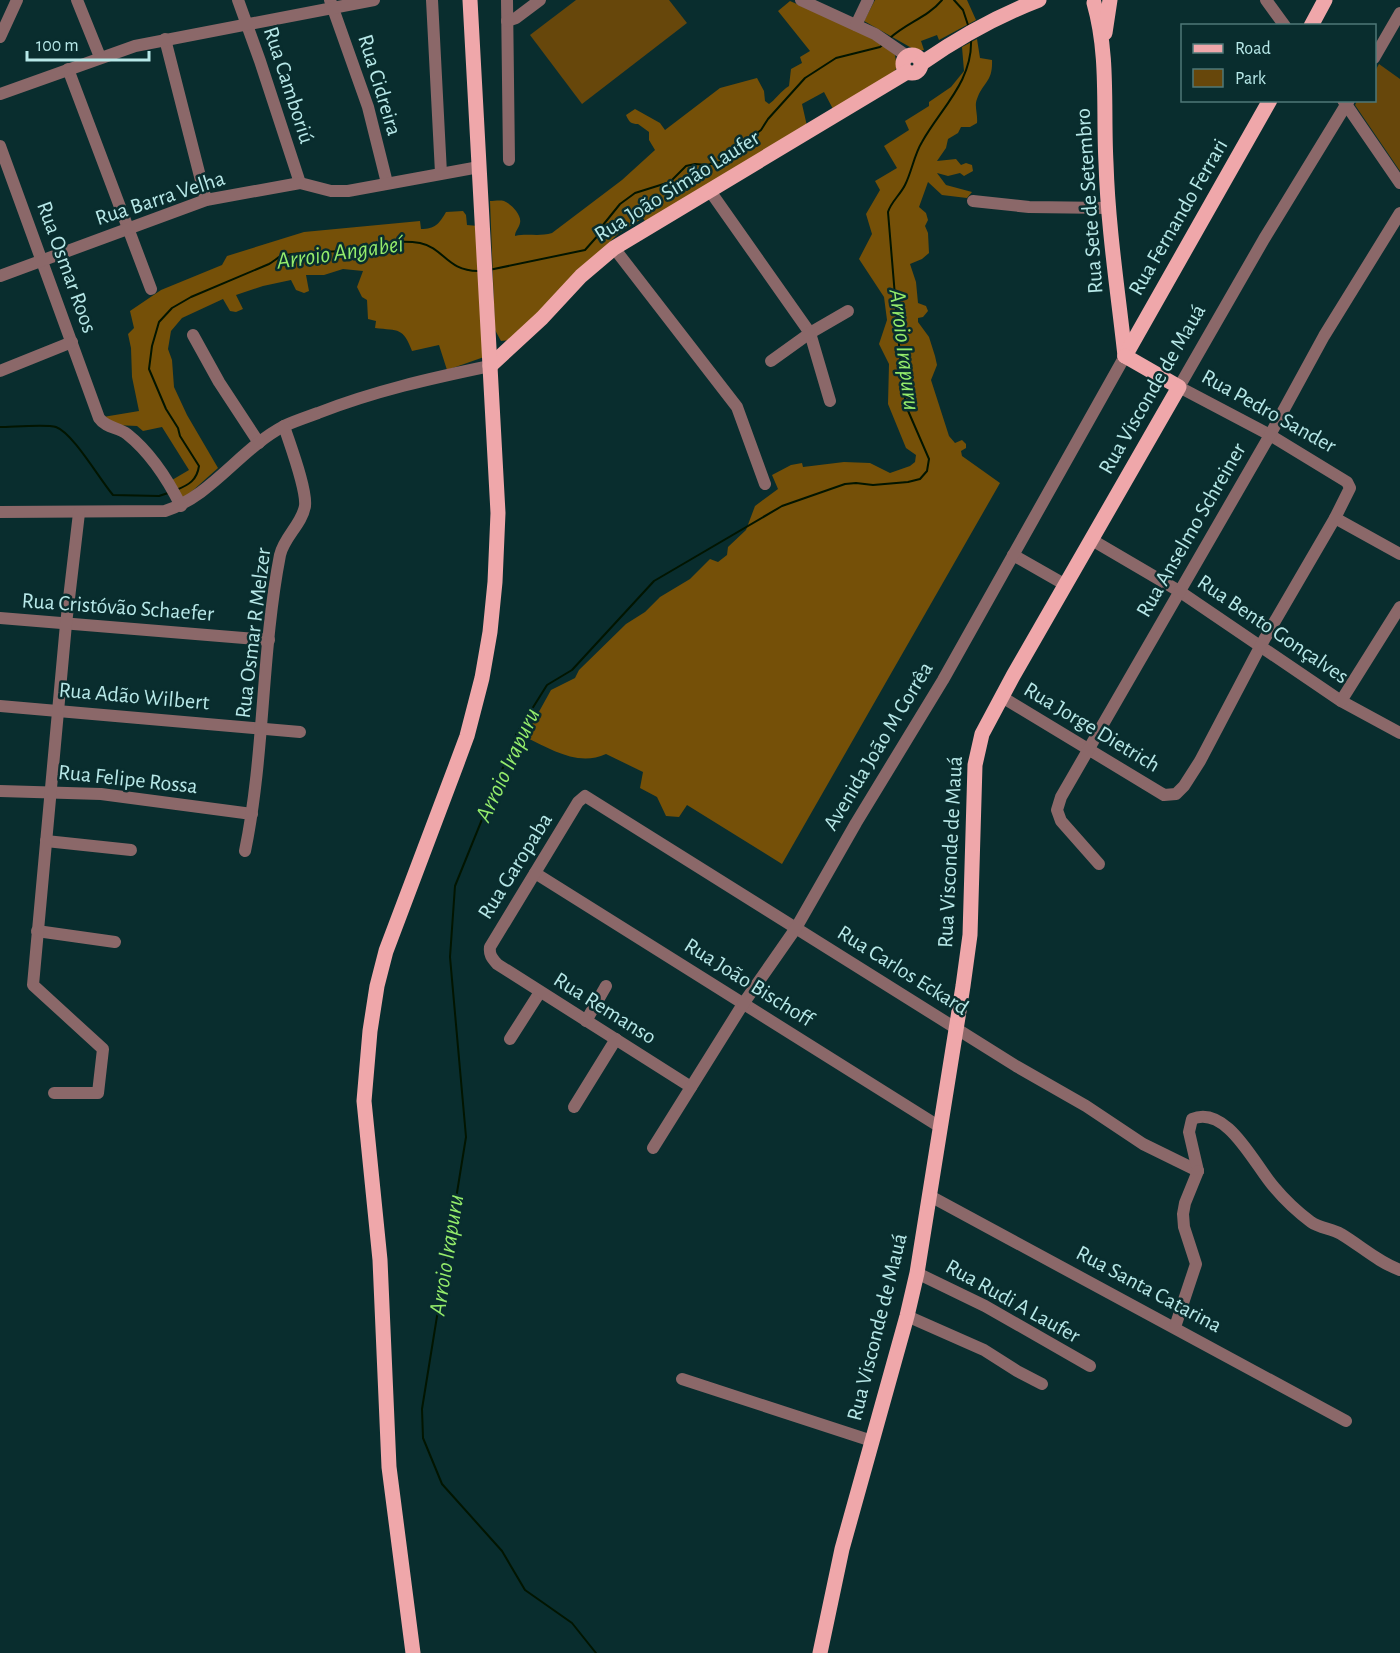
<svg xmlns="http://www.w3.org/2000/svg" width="1400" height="1653" viewBox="0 0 1400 1653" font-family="'Alegreya Sans',sans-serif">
	<rect width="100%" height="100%" fill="#092d2e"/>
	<g fill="#67470b">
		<path d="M 576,0 L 669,0 L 687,23 L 582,104 L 530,35 Z"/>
		<path d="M 1379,64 L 1400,79 L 1400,171 L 1355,105 L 1357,101 L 1374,100 L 1375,71 Z"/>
	</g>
	<g fill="#755008">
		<path d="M 875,0 L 967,0 L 976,20 L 939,40 L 937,35 L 921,41 L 924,50 L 917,51 L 864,21 Z"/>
		<path d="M 790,1 C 823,16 868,31 895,55 L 897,67 L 894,72 L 833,109 L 824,92 L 802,104 L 807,126 L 646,223 L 643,218 L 619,233 L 510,340 L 501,341 L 495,330 L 490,201 C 494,201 500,200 504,201 C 511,204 522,215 520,223 C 519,228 515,231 515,236 C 527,233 539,237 552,233 L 622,180 L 655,150 L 649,140 L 649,132 L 638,124 C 631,124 629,122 626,115 L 635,109 L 660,123 L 665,130 L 720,88 L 757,78 L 764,91 L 765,101 L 769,104 C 774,101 781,91 789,86 L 791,69 L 802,63 L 800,57 L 810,51 L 778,11 Z"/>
		<path d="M 977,39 L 980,58 L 992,60 C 993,82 983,82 977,99 C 974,106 978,115 977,123 L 970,127 L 961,127 L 958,133 L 948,139 L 946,148 L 937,161 L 956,159 L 961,165 L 966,163 L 972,165 L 973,171 L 964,176 L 960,173 L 948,176 L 937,173 L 946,185 L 972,192 L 967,198 L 942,195 L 928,182 L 919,207 L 926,213 L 928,220 L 925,226 L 928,233 L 929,253 L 922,259 L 910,264 L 916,282 L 918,303 L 926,306 L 928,311 L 923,317 L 918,318 L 918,322 L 929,337 L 935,356 L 937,365 L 931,380 L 949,436 L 955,443 L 962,440 L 966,444 L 966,448 L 961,451 L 962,456 L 1000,483 L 782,864 L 687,805 L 679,817 L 666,816 L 657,797 L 640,788 L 643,772 L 606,754 C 578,767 551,749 525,737 L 551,690 L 575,678 L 579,670 L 626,624 L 645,612 L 660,597 L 690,579 L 710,559 L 718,562 L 727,555 L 728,547 L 746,530 L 755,506 L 778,489 L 772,475 L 791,465 L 802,463 L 803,467 L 844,462 L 870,463 L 890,473 L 910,466 L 915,462 L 916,455 L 906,448 L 888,404 L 889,364 L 879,344 L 887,320 L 884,297 L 859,259 L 872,234 L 866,214 L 880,190 L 875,181 L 897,168 L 884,146 L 909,130 L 905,121 L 929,106 L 929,102 L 951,87 L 964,71 L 962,47 Z"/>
		<path d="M 463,211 L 466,215 L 467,225 L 478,226 L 484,357 L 447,370 L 439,345 L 412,351 C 403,327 399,331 375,328 L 376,321 L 368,319 L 367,300 L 362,297 L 357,287 L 363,271 L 343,269 L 324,275 L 306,275 L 309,291 L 304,293 L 296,290 L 291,280 L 263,286 L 236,295 L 243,309 L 236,312 L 230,311 L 223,299 L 182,318 L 171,331 L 168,349 L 172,360 L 174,387 L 187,415 L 218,468 L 181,501 L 172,480 L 189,470 L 162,427 L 143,431 L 137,426 L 115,425 L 103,417 L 139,411 L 132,377 L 131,348 L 128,334 L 134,328 L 130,311 L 161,290 L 222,265 L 227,256 L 304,232 L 420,221 L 421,229 C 435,229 439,224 446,212 Z"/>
	</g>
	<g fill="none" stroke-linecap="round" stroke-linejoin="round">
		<g stroke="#021500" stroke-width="2">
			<path d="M 954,0 L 963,10 L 969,28"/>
			<path d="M 890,38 C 906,23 928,17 942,0"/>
			<path d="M 489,270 L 585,250 L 601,232 L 603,225 L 620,204 L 635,193 L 670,182 L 686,166 L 695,164 L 707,165 L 720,162 L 761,130 L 768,119 L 805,78 L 836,58 L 880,47 L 884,44"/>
			<path d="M 0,427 C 12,427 47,424 56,427 C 73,433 100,480 113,495 L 159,496 L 168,493"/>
			<path d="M 176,490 C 189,485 197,480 199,466 L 180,436 L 178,428 L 166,409 L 149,369 L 152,346 L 159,322 L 172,308 L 191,297 L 269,264 C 273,262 277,258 281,256 C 295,252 326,252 342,251 C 368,248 393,238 420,243 C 444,248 447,271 478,271"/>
			<path d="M 596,1653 L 572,1623 L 525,1590 L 502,1551 L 442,1484 L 423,1438 L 422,1409 L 466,1137 L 450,957 L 455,886 L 517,733 L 547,685 L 572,670 L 654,581 L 782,506 L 845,484 L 856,483 L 873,485 L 908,482 L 920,479 L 927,471 L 929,459 L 906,406 L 900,356 L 888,212 C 891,202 900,195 905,185 C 912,171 914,155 922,142 C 941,108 973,81 971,39"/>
		</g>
		<g stroke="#8b6869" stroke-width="12">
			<path d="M 77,0 L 100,57"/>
			<path d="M 238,0 L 260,61 L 300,183"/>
			<path d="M 330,0 L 368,107 L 387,183"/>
			<path d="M 432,0 L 441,173"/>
			<path d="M 507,0 L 509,160"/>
			<path d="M 801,0 L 875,34 L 907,56"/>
			<path d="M 1266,0 L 1285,26"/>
			<path d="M 507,21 L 516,18 L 540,0"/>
			<path d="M 856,25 L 868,0"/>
			<path d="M 0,37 L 17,0"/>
			<path d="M 165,39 L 206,200"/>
			<path d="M 1374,58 L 1400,13"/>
			<path d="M 68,69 L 151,289"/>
			<path d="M 0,94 L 135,46 L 374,0"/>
			<path d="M 1343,100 L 1400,183"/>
			<path d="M 0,146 L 99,418 C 106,428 118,427 127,434 C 151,453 168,480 181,506"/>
			<path d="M 710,191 L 810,333 L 830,401"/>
			<path d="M 973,201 L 1029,207 L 1109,208"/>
			<path d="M 614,248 L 737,407 L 765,484"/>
			<path d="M 0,276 L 206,200 L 300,183 L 331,191 L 348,191 L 479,167"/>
			<path d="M 193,335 L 219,382 L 259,443"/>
			<path d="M 771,361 L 810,333 L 848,311"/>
			<path d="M 0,371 L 72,342"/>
			<path d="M 0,512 L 165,511 C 212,496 240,449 284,426 C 295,421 307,417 318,413 C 374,391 432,378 490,366"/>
			<path d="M 1335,518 L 1400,554"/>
			<path d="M 1092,540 L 1179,591 L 1341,701 L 1400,733"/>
			<path d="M 1013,555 L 1064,584"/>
			<path d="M 0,618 L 269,640"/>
			<path d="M 1002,697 L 1164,795 L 1176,794 L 1184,786 L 1200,761 L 1261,645 L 1335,518 L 1350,488 L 1347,482 L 1270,435 L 1179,387 L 1264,239 L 1349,100"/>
			<path d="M 1341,701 L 1400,607"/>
			<path d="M 0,706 L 300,732"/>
			<path d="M 0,791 L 101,794 L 252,814"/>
			<path d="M 46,841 L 131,850"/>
			<path d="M 245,851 C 265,754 261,653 280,555 C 284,537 302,524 305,506 C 307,489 290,445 284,426"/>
			<path d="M 1099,864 L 1061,821 L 1057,810 L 1061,797 L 1270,435 L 1324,336 L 1400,213"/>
			<path d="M 535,873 L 940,1127"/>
			<path d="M 37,931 L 115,942"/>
			<path d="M 586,1021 L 606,986"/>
			<path d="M 510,1039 L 540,992"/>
			<path d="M 691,1087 L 497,964 C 492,958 489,955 490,947 L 578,802 L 585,796 L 1016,1066 L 1086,1106 L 1143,1144 L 1198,1171"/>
			<path d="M 54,1093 L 98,1093 L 103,1049 L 33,985 L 66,624 L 79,513"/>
			<path d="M 574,1107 L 616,1039"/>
			<path d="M 653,1148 L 743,1004 L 796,928 L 856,823 L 943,680 L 1125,356"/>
			<path d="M 1198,1171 L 1189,1132 L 1192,1119 C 1227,1104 1255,1166 1274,1187 C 1284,1199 1299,1213 1311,1222 C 1320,1228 1332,1229 1341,1234 C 1361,1246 1378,1262 1400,1270"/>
			<path d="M 930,1196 L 1346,1421"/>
			<path d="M 917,1273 L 985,1306 L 1090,1366"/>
			<path d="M 907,1316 L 984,1350 L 1017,1371 L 1042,1384"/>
			<path d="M 1175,1327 L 1196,1264 L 1184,1227 L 1183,1214 L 1185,1203 L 1198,1171"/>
			<path d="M 682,1379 L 872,1441"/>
		</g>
		<g stroke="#efa7aa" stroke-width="15">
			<path d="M 1094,3 C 1109,55 1103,110 1106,163 C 1108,228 1118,292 1125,356"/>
			<path d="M 1311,26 L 1325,0"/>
			<path d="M 1105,33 L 1110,0"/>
			<circle cx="912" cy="64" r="9"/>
			<path d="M 922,63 C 958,38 997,16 1039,0"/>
			<path d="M 1125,356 L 1270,100"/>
			<path d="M 490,366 L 542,318 L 581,276 L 614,248 L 907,72"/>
			<path d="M 413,1653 L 389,1467 L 380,1260 L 364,1101 L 370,1031 L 377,986 L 386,951 L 457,763 L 467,736 L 482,678 L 490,632 L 495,582 L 498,513 L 470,0"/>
			<path d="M 820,1653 L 842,1549 L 907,1316 L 917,1273 L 963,986 L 970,935 L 975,765 L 982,734 L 1013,676 L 1179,387 L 1125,356"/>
		</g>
	</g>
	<g text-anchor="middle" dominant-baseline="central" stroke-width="5" stroke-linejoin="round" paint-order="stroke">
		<g font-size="22" fill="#b7e8e8" stroke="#092d2e">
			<text transform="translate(289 85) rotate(72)">Rua Camboriú</text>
			<text transform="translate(380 85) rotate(73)">Rua Cidreira</text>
			<text transform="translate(677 186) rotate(-32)">Rua João Simão Laufer</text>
			<text transform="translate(160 198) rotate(-18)">Rua Barra Velha</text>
			<text transform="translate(1089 201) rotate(-94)">Rua Sete de Setembro</text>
			<text transform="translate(1178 217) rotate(-60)">Rua Fernando Ferrari</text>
			<text transform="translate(67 267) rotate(70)">Rua Osmar Roos</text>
			<text transform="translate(1152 389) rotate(-60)">Rua Visconde de Mauá</text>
			<text transform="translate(1269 411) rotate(29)">Rua Pedro Sander</text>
			<text transform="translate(1191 530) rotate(-60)">Rua Anselmo Schreiner</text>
			<text transform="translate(118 607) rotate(4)">Rua Cristóvão Schaefer</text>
			<text transform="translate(1273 629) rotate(34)">Rua Bento Gonçalves</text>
			<text transform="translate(253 633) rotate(-83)">Rua Osmar R Melzer</text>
			<text transform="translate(134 696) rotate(5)">Rua Adão Wilbert</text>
			<text transform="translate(1092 727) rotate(31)">Rua Jorge Dietrich</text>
			<text transform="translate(878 746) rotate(-59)">Avenida João M Corrêa</text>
			<text transform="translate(128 779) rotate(6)">Rua Felipe Rossa</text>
			<text transform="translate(950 852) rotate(-87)">Rua Visconde de Mauá</text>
			<text transform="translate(515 866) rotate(-58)">Rua Garopaba</text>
			<text transform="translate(903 970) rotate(32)">Rua Carlos Eckard</text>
			<text transform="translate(749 982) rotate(32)">Rua João Bischoff</text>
			<text transform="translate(605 1008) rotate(32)">Rua Remanso</text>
			<text transform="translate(1149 1289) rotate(28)">Rua Santa Catarina</text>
			<text transform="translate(1013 1301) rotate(29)">Rua Rudi A Laufer</text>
			<text transform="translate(877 1327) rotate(-76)">Rua Visconde de Mauá</text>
		</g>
		<g font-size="24" font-style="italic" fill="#94ec6b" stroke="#092d2e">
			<text transform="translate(340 253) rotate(-8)">Arroio Angabeí</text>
			<text transform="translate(904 350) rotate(83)">Arroio Irapuru</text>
			<text transform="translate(508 765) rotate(-65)">Arroio Irapuru</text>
			<text transform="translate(447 1255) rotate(-81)">Arroio Irapuru</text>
		</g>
	</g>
	<rect x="1181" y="24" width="195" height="78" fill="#092d2e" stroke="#4f7878" stroke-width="1.5"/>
	<rect x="1193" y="44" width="30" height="9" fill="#efa7aa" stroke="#4f7878" stroke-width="1.5"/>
	<text x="1235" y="54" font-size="18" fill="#b7e8e8">Road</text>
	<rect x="1193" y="69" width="30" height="18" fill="#67470b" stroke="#4f7878" stroke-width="1.5"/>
	<text x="1235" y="84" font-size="18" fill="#b7e8e8">Park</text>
	<path d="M27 51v9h122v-9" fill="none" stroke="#b7e8e8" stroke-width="3"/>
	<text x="36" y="51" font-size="18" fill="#b7e8e8" stroke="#092d2e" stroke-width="4.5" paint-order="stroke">100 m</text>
</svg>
